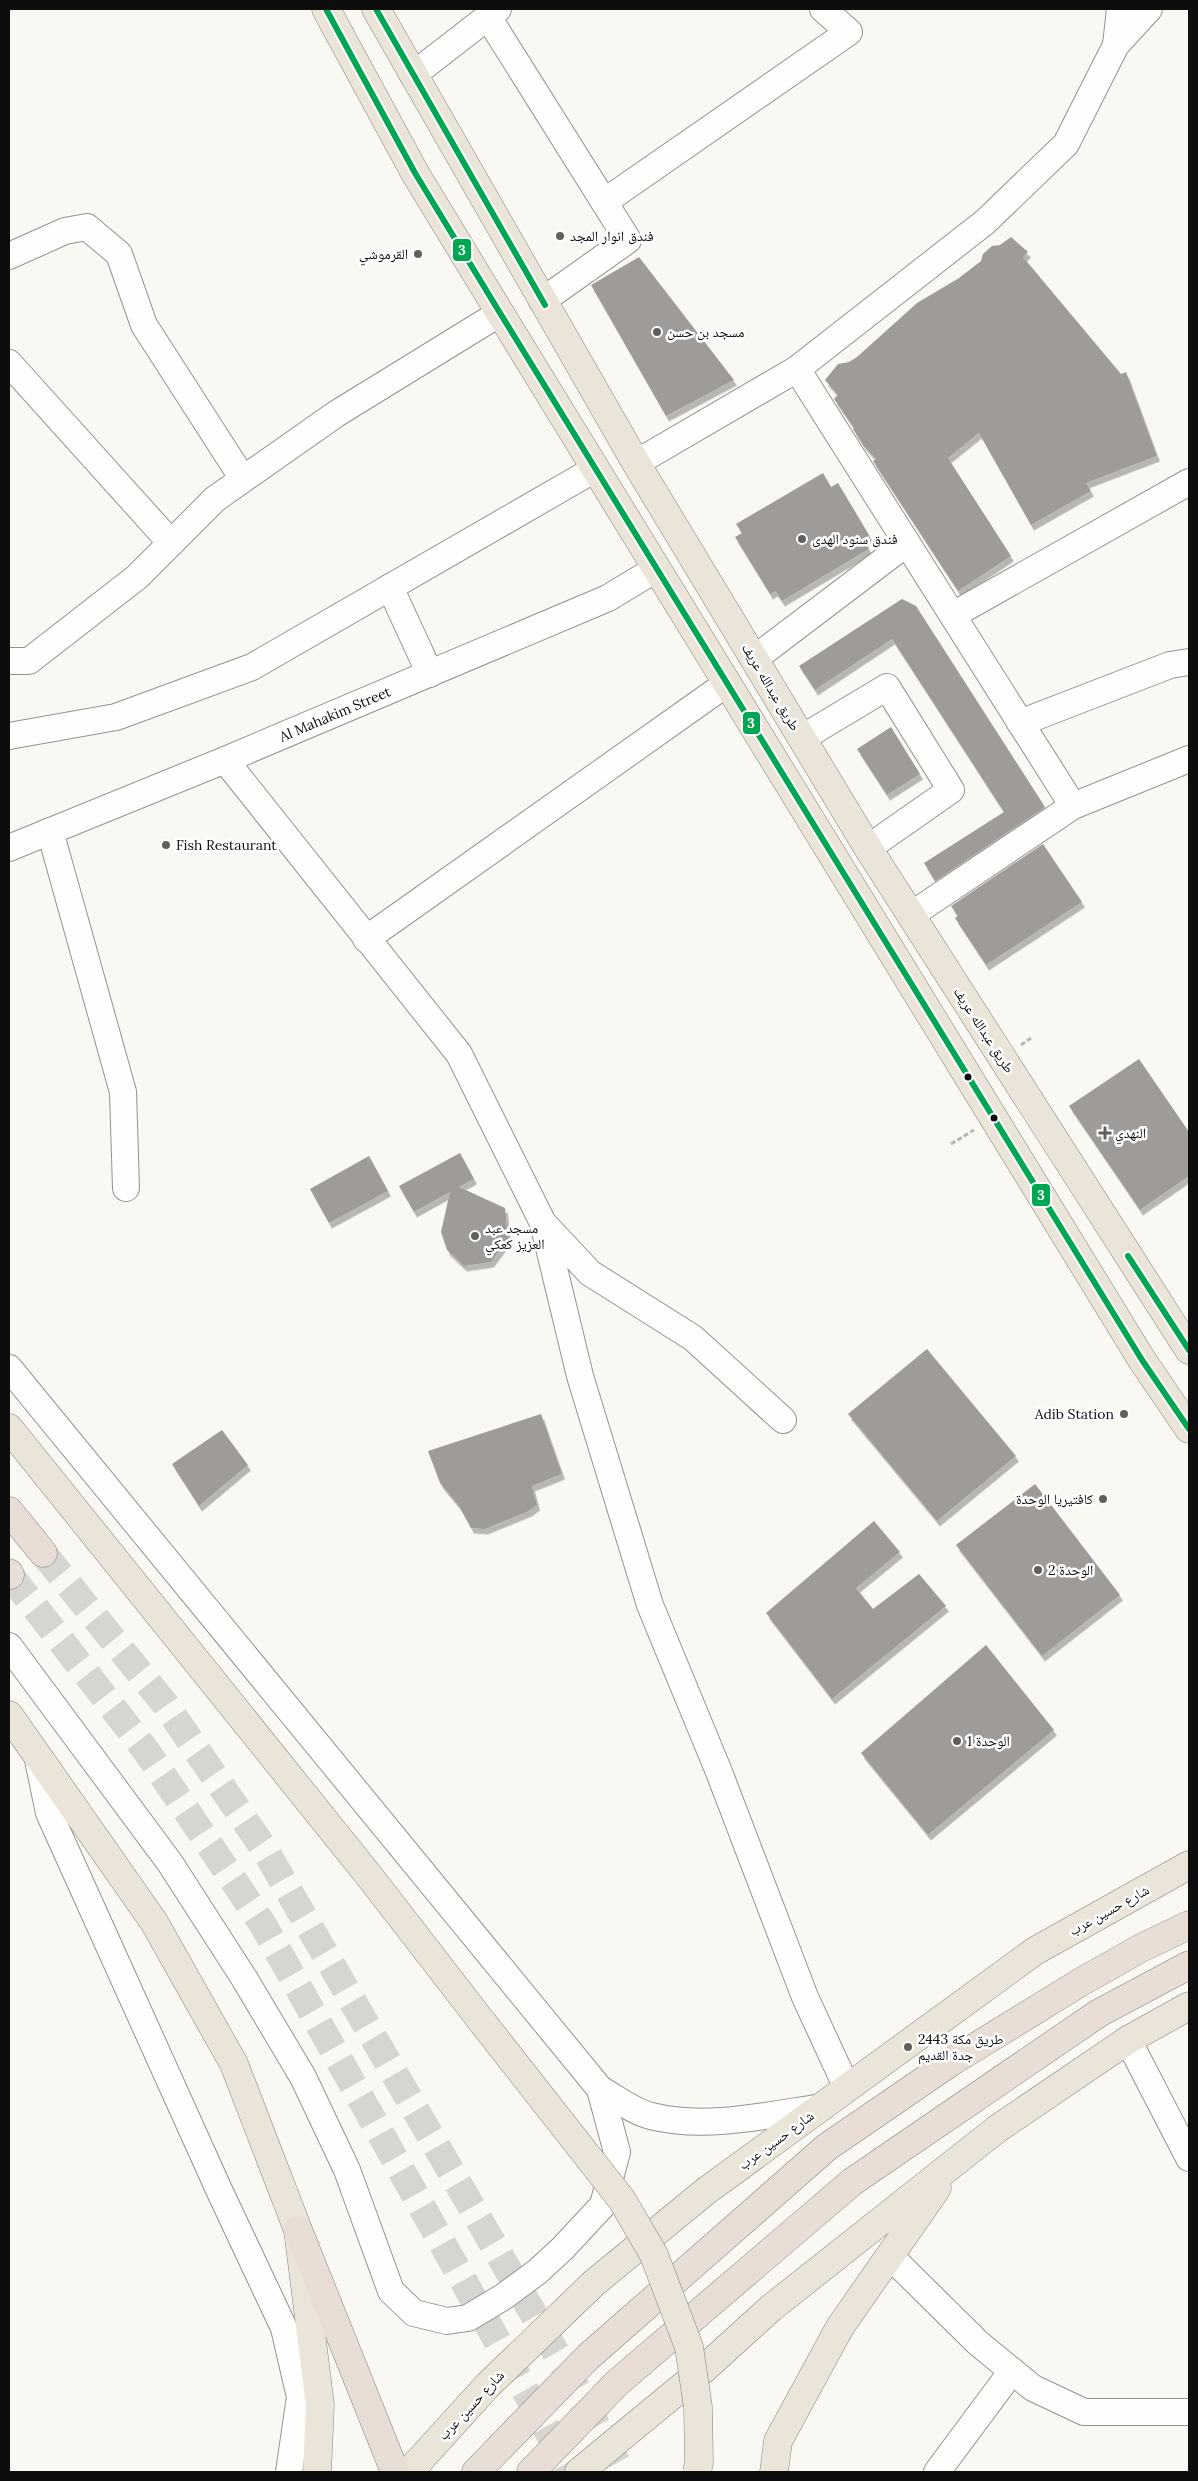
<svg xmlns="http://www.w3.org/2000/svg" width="1198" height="2481" viewBox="0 0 1198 2481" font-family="Lora,'Noto Naskh Arabic',serif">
	<defs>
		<filter id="shadow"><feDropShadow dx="3" dy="5.5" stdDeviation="0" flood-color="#0004"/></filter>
	</defs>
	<rect width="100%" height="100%" fill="#faf8f2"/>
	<g fill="#9e9b98" filter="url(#shadow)">
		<path d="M 1011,237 L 1028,252 L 1023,257 L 1121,374 L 1126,372 L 1157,456 L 1086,483 L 1091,491 L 1031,525 L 979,433 L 948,458 L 1011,556 L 958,591 L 873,461 L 876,459 L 863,445 L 853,429 L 854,428 L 834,399 L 838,395 L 825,380 L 838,364 L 849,362 L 857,357 L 917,303 L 959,278 L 981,261 L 983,254 L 992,246 L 1000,245 Z"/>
		<path d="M 639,257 L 734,380 L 666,416 L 591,285 Z"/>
		<path d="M 823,473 L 831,487 L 838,483 L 869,535 L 865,542 L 869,549 L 782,601 L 775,591 L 770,594 L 735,537 L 742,533 L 736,524 Z"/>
		<path d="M 902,599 L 916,606 L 1045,807 L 935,881 L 924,863 L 1004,812 L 892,639 L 815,690 L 799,666 Z"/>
		<path d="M 891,727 L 920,774 L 887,795 L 857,749 Z"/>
		<path d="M 1043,844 L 1082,902 L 986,965 L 955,918 L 958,916 L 951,906 Z"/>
		<path d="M 1139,1059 L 1189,1132 L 1189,1176 L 1140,1210 L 1069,1106 Z"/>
		<path d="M 460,1153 L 474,1179 L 459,1187 L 505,1208 L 508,1239 L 491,1262 L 464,1266 L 447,1250 L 441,1232 L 450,1192 L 414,1212 L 399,1186 Z"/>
		<path d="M 369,1156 L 388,1191 L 329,1223 L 310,1189 Z"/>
		<path d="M 927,1349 L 1016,1456 L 937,1521 L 848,1414 Z"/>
		<path d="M 541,1414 L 562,1474 L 532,1486 L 537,1505 L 529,1511 L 485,1529 L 471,1528 L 459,1506 L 440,1483 L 428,1451 Z"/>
		<path d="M 222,1430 L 248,1465 L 199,1506 L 172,1464 Z"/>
		<path d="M 1035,1484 L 1120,1595 L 1042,1656 L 956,1545 Z"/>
		<path d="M 874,1521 L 900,1552 L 856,1588 L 873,1609 L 919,1574 L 946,1606 L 832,1699 L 766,1613 Z"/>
		<path d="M 986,1645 L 1054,1730 L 928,1835 L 861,1753 Z"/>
	</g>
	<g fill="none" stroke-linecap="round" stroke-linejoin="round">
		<g stroke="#d6d5d0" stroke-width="28" stroke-dasharray="28 14" stroke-linecap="butt">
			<path d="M 43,1553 L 165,1704 L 265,1850 L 566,2370 L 622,2472"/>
			<path d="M 10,1575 L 147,1752 L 262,1923 L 571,2472"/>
		</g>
		<defs>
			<g id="minor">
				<path d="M 488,17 L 628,240 L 542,301"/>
				<path d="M 1116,45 L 1120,9"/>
				<path d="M 413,75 L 498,9"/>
				<path d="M 604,202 L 849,32 L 823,9"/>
				<path d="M 9,256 L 65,231 L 87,227 L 119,254 L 144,325 L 243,479"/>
				<path d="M 9,363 L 171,543"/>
				<path d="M 797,369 L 1073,806"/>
				<path d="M 636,463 L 797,369 L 985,222 L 1066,144 L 1116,45 L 1149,9"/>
				<path d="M 390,587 L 430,674"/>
				<path d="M 953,615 L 1189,482"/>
				<path d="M 754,659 L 907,543"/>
				<path d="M 9,661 L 29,661 L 137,577 L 215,499 L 336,414 L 500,313"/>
				<path d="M 1020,723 L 1170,665 L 1189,662"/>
				<path d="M 9,736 L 116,717 L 252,667 L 595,469"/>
				<path d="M 802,738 L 887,687 L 951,790 L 868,848"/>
				<path d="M 225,760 L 459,1054 L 543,1223 L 580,1376 L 650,1605 L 719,1772 L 805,1997 L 847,2088"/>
				<path d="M 50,831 L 123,1092 L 126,1188"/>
				<path d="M 9,848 L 225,760 L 608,598 L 656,569"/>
				<path d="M 911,915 L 1073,806 L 1189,759"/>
				<path d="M 366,939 L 726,684"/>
				<path d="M 545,1225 L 590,1273 L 693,1338 L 783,1420"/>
				<path d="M 9,1368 L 600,2089 C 616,2098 634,2112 651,2116 C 706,2130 767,2115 822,2107"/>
				<path d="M 9,1646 L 170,1863 L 244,1978 L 303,2077 L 347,2170 L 391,2291 L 414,2313 L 447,2321 L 468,2318 L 503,2297 L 537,2272 L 562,2249 L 603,2205 L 617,2152 L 600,2089"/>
				<path d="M 37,1755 L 49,1813 L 220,2192 L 284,2328 L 300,2397 L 289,2472"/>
				<path d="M 1128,2040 L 1189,2158"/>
				<path d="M 890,2256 L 978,2343 L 1033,2388 L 1084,2412 L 1189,2412"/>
				<path d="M 937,2472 L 1012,2371"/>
			</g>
			<g id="major">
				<path d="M 326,9 L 415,173 L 500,313 L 1142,1360 L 1189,1429"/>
				<path d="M 376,9 L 636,463 L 868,848 L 1189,1350"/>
				<path d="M 9,1428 L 370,1877 L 483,2023"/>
				<path d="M 9,1715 L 154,1922 L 234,2064 L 298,2230 L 320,2405 L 317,2472"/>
				<path d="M 409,2472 L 488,2385 L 594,2283 L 706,2191 L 1035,1951 L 1189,1865"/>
				<path d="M 579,2472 L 705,2368 L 771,2308 L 997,2129 L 1128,2040 L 1189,2006"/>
				<path d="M 774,2472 L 778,2441 L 840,2327 L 937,2188"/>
			</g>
			<g id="highway">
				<path d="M 9,1511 L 43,1553"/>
				<path d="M 9,1573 L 10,1575"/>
				<path d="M 298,2230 L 395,2472"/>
				<path d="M 476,2472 L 588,2357 L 827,2147 L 951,2062 L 1081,1982 L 1141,1948 L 1189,1925"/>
				<path d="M 531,2472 L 617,2383 L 852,2182 L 1099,2013 L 1189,1965"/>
			</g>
		</defs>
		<use href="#minor" stroke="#949390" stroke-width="28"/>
		<use href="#major" stroke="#81807d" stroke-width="29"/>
		<use href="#highway" stroke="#81807d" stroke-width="29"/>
		<g stroke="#b8b7b6" stroke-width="3" stroke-dasharray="5 2.5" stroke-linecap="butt">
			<path d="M 1021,1045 L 1031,1038"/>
			<path d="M 951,1144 L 974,1130"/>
		</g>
		<use href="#minor" stroke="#fefefd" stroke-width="26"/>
		<use href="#major" stroke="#ebe5d9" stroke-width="28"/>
		<use href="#highway" stroke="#e8ded6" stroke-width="28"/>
		<defs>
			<path id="major-bridge" d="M 483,2023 L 622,2200 L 654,2255 L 689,2347 L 698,2407 L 699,2462 L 697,2472"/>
		</defs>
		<use href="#major-bridge" stroke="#81807d" stroke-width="29" stroke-linecap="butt"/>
		<use href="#major-bridge" stroke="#ebe5d9" stroke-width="28"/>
		<defs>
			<g id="bus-1">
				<path d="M 326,9 L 415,173 L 500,313 L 1142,1360 L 1189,1429"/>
				<path d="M 376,9 L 545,305"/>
				<path d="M 1128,1256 L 1189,1350"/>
			</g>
		</defs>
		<use href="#bus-1" stroke="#fff" stroke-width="10"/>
		<use href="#bus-1" stroke="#00a651" stroke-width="6"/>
	</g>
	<g fill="#605f5d" stroke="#fff" stroke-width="2">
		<circle cx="560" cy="236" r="5"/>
		<circle cx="418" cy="254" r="5"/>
		<circle cx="657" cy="332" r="5"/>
		<circle cx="802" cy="539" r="5"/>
		<circle cx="166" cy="845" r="5"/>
		<path d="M1102.5 1125.5h5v5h5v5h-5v5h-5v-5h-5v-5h5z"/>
		<circle cx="475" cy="1236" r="5"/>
		<circle cx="1124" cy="1414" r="5"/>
		<circle cx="1103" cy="1499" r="5"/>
		<circle cx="1038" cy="1570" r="5"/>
		<circle cx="957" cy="1741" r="5"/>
		<circle cx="908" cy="2047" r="5"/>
	</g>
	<g fill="#0d0d0d" stroke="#fff" stroke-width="2">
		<circle cx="968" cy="1077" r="4.5"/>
		<circle cx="994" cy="1118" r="4.5"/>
	</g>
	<g text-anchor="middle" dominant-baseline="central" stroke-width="5" stroke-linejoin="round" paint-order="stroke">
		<g font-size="14" fill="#0d0d0d" stroke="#fff" text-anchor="start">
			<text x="570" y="236">فندق انوار المجد</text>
			<text x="408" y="254" text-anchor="end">القرموشي</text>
			<text x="667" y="332">مسجد بن حسن</text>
			<text x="812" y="539">فندق سنود الهدى</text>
			<text x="176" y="845">Fish Restaurant</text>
			<text x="1115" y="1133">النهدي</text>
			<text x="485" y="1228">مسجد عبد<tspan x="485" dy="16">العزيز كعكي</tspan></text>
			<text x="1114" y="1414" text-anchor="end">Adib Station</text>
			<text x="1093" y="1499" text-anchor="end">كافتيريا الوحدة</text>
			<text x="1048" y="1570">الوحدة 2</text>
			<text x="967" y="1741">الوحدة 1</text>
			<text x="918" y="2039">2443 طريق مكة<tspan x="918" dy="16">جدة القديم</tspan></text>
		</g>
		<g font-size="14" fill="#0d0d0d" stroke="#fff">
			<text transform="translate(771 687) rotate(59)">طريق عبدالله عريف</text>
			<text transform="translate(335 714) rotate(-23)">Al Mahakim Street</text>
			<text transform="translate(984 1030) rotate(57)">طريق عبدالله عريف</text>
			<text transform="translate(1109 1910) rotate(-29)">شارع حسين عرب</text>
			<text transform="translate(776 2140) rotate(-36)">شارع حسين عرب</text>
			<text transform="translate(471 2405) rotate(-47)">شارع حسين عرب</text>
		</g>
	</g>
	<g stroke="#fff" stroke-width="2">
		<rect x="452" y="238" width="20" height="24" rx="5" fill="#00a651"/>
		<rect x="742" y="711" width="19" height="24" rx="5" fill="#00a651"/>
		<rect x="1031" y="1183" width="20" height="24" rx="5" fill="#00a651"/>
	</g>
	<g font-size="14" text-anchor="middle" font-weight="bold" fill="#fff">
		<text x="462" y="255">3</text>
		<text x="751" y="728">3</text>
		<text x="1041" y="1200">3</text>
	</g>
	<rect width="1198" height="2481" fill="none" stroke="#0d0d0d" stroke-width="20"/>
</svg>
